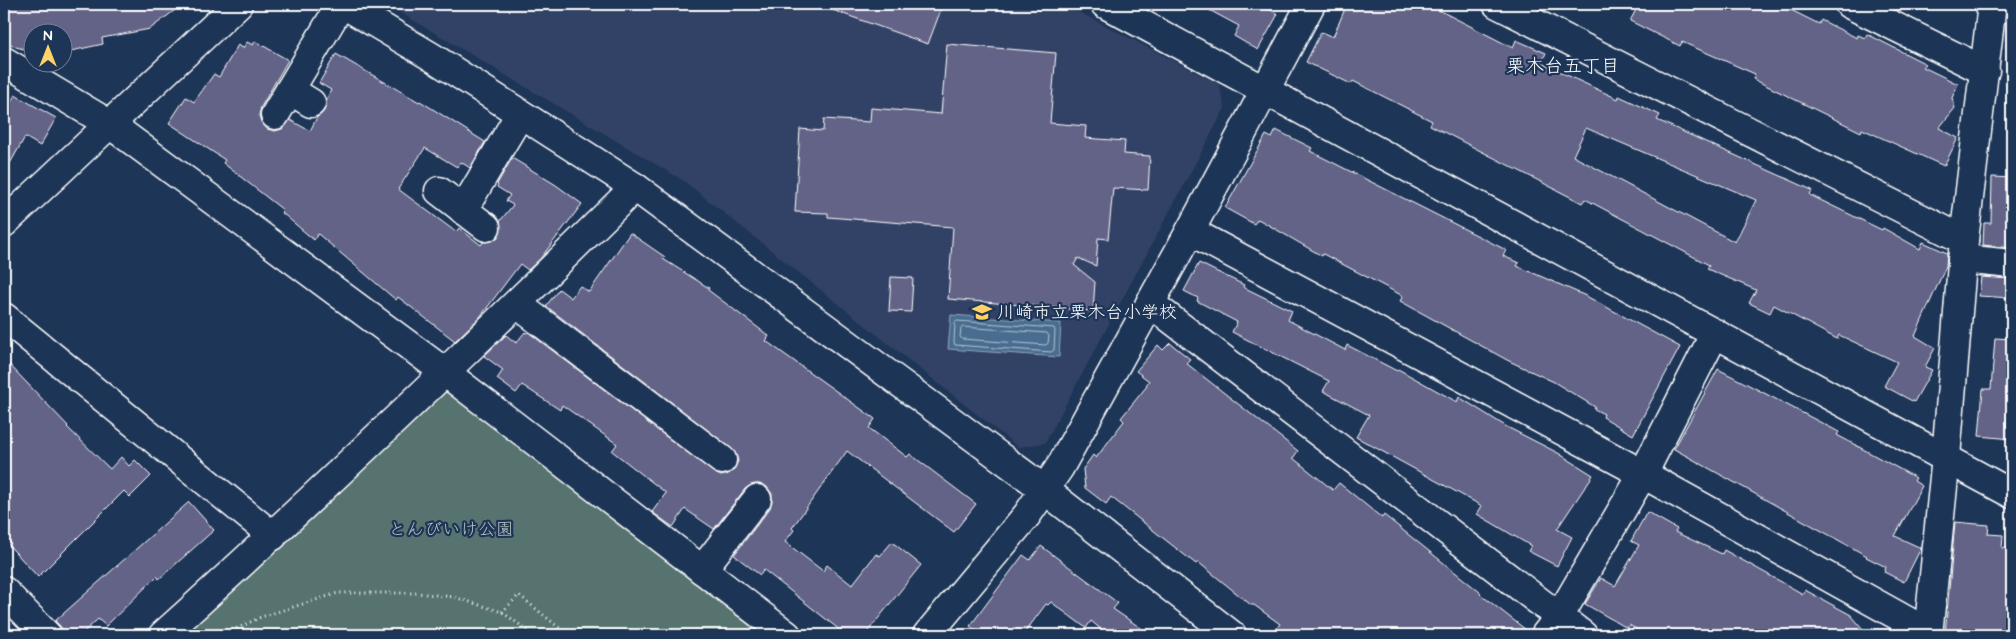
<svg xmlns="http://www.w3.org/2000/svg" width="2016" height="639" viewBox="0 0 2016 639" font-family="'Architects Daughter','Klee One',sans-serif">
	<rect width="100%" height="100%" fill="#1d3557"/>
	<filter id="ink" filterUnits="userSpaceOnUse"><feTurbulence type="fractalNoise" baseFrequency=".02" numOctaves="2"/><feDisplacementMap in="SourceGraphic" scale="10" xChannelSelector="R" yChannelSelector="G"/><feConvolveMatrix kernelMatrix="1 2 1 2 8 2 1 2 1" color-interpolation-filters="sRGB"/></filter>
	<g filter="url(#ink)">
		<path fill="#324366" d="M 386,4 L 1063,4 L 1219,84 L 1225,108 L 1045,443 L 1018,447 L 684,181 Z"/>
		<path fill="#577370" stroke="#abb9b8" d="M 447,391 L 765,635 L 174,635 Z"/>
		<path fill="#486d90" stroke="#91a7bc" d="M 951,315 L 1061,323 L 1059,357 L 948,349 Z"/>
		<g fill="none" stroke-linecap="round" stroke-linejoin="round">
			<g stroke="#b6c5d3" stroke-width="1">
				<path d="M 957,321 L 1054,328 L 1055,330 L 1054,350 L 1051,352 L 955,345 L 954,342 L 955,323 Z"/>
				<path d="M 963,327 L 1047,333 L 1049,336 L 1048,343 L 1046,345 L 962,339 L 960,337 L 961,329 Z"/>
			</g>
		</g>
		<g fill="#636488" stroke="#fff" fill-rule="evenodd">
			<path d="M 4,4 L 41,4 L 45,6 L 55,4 L 183,4 L 150,29 L 102,38 L 103,44 L 62,53 L 62,32 L 32,32 L 32,51 L 16,47 L 4,40 Z"/>
			<path d="M 825,4 L 943,4 L 928,44 L 824,7 Z"/>
			<path d="M 1198,4 L 1259,4 L 1278,14 L 1258,50 L 1234,36 L 1239,26 Z"/>
			<path d="M 1347,4 L 1427,4 L 1513,48 L 1516,40 L 1546,53 L 1541,63 L 1618,99 L 1619,96 L 1660,115 L 1657,120 L 1812,190 L 1810,195 L 1882,230 L 1883,228 L 1920,249 L 1923,242 L 1947,253 L 1946,266 L 1915,336 L 1935,348 L 1925,367 L 1932,370 L 1914,402 L 1884,386 L 1897,362 L 1839,335 L 1837,339 L 1774,305 L 1770,313 L 1749,303 L 1756,290 L 1707,269 L 1709,265 L 1585,199 L 1582,203 L 1430,125 L 1432,121 L 1353,81 L 1351,84 L 1306,62 L 1321,32 L 1333,37 ZM 1586,128 L 1756,200 L 1735,242 L 1573,156 Z"/>
			<path d="M 1639,4 L 1779,4 L 1819,24 L 1821,20 L 1857,38 L 1858,35 L 1865,38 L 1867,34 L 1926,64 L 1923,67 L 1958,84 L 1952,98 L 1955,108 L 1939,128 L 1958,138 L 1944,166 L 1862,129 L 1861,132 L 1806,105 L 1753,79 L 1755,74 L 1682,42 L 1680,46 L 1630,21 Z"/>
			<path d="M 255,41 L 288,60 L 261,107 L 259,115 L 261,122 L 267,129 L 275,131 L 282,129 L 290,120 L 310,131 L 317,117 L 324,111 L 326,100 L 331,90 L 319,83 L 336,54 L 419,102 L 420,101 L 485,142 L 470,168 L 461,162 L 457,167 L 425,148 L 398,189 L 456,232 L 459,228 L 481,245 L 483,242 L 492,241 L 498,237 L 501,230 L 500,221 L 513,205 L 506,201 L 510,195 L 497,187 L 498,185 L 497,184 L 512,158 L 556,185 L 582,204 L 540,259 L 528,270 L 520,264 L 480,317 L 455,341 L 398,297 L 396,300 L 318,234 L 314,240 L 281,212 L 283,210 L 223,163 L 225,160 L 169,123 L 186,97 L 194,102 L 214,74 L 219,77 L 238,45 L 243,48 L 247,42 L 253,45 Z"/>
			<path d="M 947,44 L 1056,53 L 1050,123 L 1086,126 L 1085,138 L 1125,141 L 1124,154 L 1150,156 L 1148,190 L 1113,188 L 1108,239 L 1098,238 L 1096,266 L 1078,258 L 1074,265 L 1095,282 L 1093,311 L 948,299 L 953,227 L 828,217 L 828,213 L 795,212 L 800,129 L 823,131 L 824,119 L 870,122 L 871,108 L 941,114 Z"/>
			<path d="M 15,95 L 56,118 L 40,146 L 25,137 L 4,174 L 4,114 Z"/>
			<path d="M 1276,130 L 1312,148 L 1310,151 L 1506,250 L 1503,256 L 1519,263 L 1517,266 L 1586,296 L 1680,347 L 1633,435 L 1603,417 L 1604,414 L 1594,409 L 1595,407 L 1554,382 L 1507,360 L 1400,301 L 1403,296 L 1323,254 L 1322,256 L 1258,219 L 1254,224 L 1225,208 L 1266,135 L 1272,138 Z"/>
			<path d="M 1992,177 L 2012,178 L 2012,248 L 1983,245 L 1984,223 L 1991,223 Z"/>
			<path d="M 630,233 L 665,257 L 663,259 L 709,288 L 708,290 L 769,336 L 766,341 L 875,419 L 869,428 L 907,457 L 910,454 L 976,504 L 954,532 L 847,451 L 792,528 L 794,530 L 785,542 L 823,571 L 827,565 L 852,585 L 876,554 L 880,556 L 892,542 L 921,565 L 865,635 L 846,635 L 764,570 L 760,575 L 734,555 L 770,508 L 772,501 L 772,494 L 766,486 L 759,484 L 751,485 L 745,489 L 714,529 L 685,509 L 673,527 L 652,512 L 666,493 L 612,451 L 617,444 L 562,405 L 560,410 L 522,385 L 516,393 L 497,379 L 503,370 L 484,356 L 506,335 L 516,343 L 525,332 L 526,333 L 528,332 L 713,472 L 721,476 L 728,474 L 734,470 L 738,461 L 736,454 L 731,448 L 546,306 L 559,289 L 571,298 L 580,286 L 589,292 Z"/>
			<path d="M 1199,263 L 1244,285 L 1243,287 L 1292,311 L 1288,320 L 1345,350 L 1347,345 L 1397,371 L 1398,369 L 1457,402 L 1459,397 L 1507,427 L 1558,453 L 1593,475 L 1557,529 L 1572,537 L 1557,566 L 1528,551 L 1531,546 L 1477,514 L 1482,506 L 1356,437 L 1369,415 L 1323,391 L 1329,381 L 1232,332 L 1237,322 L 1197,301 L 1198,298 L 1184,291 Z"/>
			<path d="M 891,277 L 913,278 L 911,312 L 889,311 Z"/>
			<path d="M 1981,277 L 2012,279 L 2012,298 L 1979,296 Z"/>
			<path d="M 1995,338 L 2012,339 L 2012,439 L 1979,436 L 1983,389 L 1991,389 Z"/>
			<path d="M 1170,343 L 1190,359 L 1186,363 L 1298,451 L 1293,458 L 1333,490 L 1339,483 L 1382,518 L 1384,515 L 1481,593 L 1480,594 L 1530,633 L 1530,635 L 1270,635 L 1280,624 L 1254,605 L 1251,605 L 1198,562 L 1196,564 L 1111,497 L 1106,504 L 1085,488 L 1083,469 L 1093,455 L 1096,458 L 1124,421 L 1121,418 L 1147,386 L 1146,385 L 1149,381 L 1136,371 L 1158,345 L 1163,350 Z"/>
			<path d="M 4,359 L 68,426 L 67,427 L 110,469 L 121,457 L 129,466 L 135,460 L 151,476 L 130,497 L 124,491 L 38,577 L 4,540 Z"/>
			<path d="M 1718,369 L 1839,432 L 1837,435 L 1916,478 L 1914,481 L 1922,486 L 1895,536 L 1921,548 L 1904,582 L 1884,572 L 1886,567 L 1866,557 L 1867,556 L 1674,449 Z"/>
			<path d="M 189,502 L 214,530 L 159,579 L 157,576 L 106,626 L 98,619 L 81,635 L 69,635 L 55,621 Z"/>
			<path d="M 1647,512 L 1677,529 L 1675,532 L 1722,554 L 1724,550 L 1803,594 L 1805,590 L 1851,615 L 1868,635 L 1647,635 L 1629,625 L 1627,628 L 1585,604 L 1601,578 L 1615,586 L 1639,545 L 1631,541 Z"/>
			<path d="M 1955,522 L 1989,525 L 1988,534 L 2003,535 L 2002,548 L 2012,548 L 2012,595 L 2009,635 L 1945,635 Z"/>
			<path d="M 1041,546 L 1118,603 L 1113,609 L 1151,635 L 1108,635 L 1091,621 L 1086,628 L 1051,602 L 1048,605 L 1046,604 L 1023,635 L 982,635 L 970,626 L 1023,555 L 1030,560 Z"/>
		</g>
		<g fill="none" stroke-linecap="round" stroke-linejoin="round">
			<defs>
				<g id="minor">
					<path d="M 343,4 L 432,57 L 635,187 L 1045,490 L 1232,635"/>
					<path d="M 1105,4 L 2012,494"/>
					<path d="M 1497,4 L 1964,240"/>
					<path d="M 1849,4 L 1985,71"/>
					<path d="M 4,61 L 111,125 L 446,373 L 787,635"/>
					<path d="M 290,90 L 311,103"/>
					<path d="M 275,115 L 341,4"/>
					<path d="M 439,191 L 486,227"/>
					<path d="M 463,210 L 520,114"/>
					<path d="M 4,223 L 238,4"/>
					<path d="M 1190,231 L 1643,474 L 1929,633"/>
					<path d="M 1962,259 L 2012,264"/>
					<path d="M 1150,303 L 1583,635"/>
					<path d="M 517,304 L 722,460"/>
					<path d="M 4,317 L 273,536"/>
					<path d="M 702,570 L 757,499"/>
					<path d="M 4,591 L 47,635"/>
					<path d="M 163,635 C 324,490 481,339 635,187"/>
					<path d="M 927,635 L 1027,515 L 1060,467 L 1190,231 L 1311,4"/>
					<path d="M 1545,635 L 1559,617 L 1643,474 L 1715,333"/>
					<path d="M 1928,635 L 1946,457 L 1964,240 L 1992,4"/>
				</g>
			</defs>
			<use href="#minor" stroke="#fff" stroke-width="31"/>
			<g stroke="#fff" stroke-width="3" stroke-dasharray="1 4" stroke-linecap="butt">
				<path d="M 502,612 L 519,595 L 568,635"/>
				<path d="M 223,635 L 261,617 L 338,593 L 417,593 L 454,597 L 502,612 L 534,635"/>
			</g>
			<use href="#minor" stroke="#1d3557" stroke-width="28"/>
		</g>
	</g>
	<defs>
		<symbol id="school-bare" viewBox="-9 -9 18 18"><path d="M0-5L7-2L0 1L-7-2ZM-4 1L0 2.5L4 1V4Q0 6-4 4Z" fill="#ffd166" stroke="#1d3557" stroke-width="2.5" paint-order="stroke"/></symbol>
	</defs>
	<g fill-rule="evenodd">
		<use href="#school-bare" x="968" y="298" width="28" height="28"/>
	</g>
	<g text-anchor="middle" dominant-baseline="central" stroke-width="4.5" stroke-linejoin="round" paint-order="stroke">
		<g font-size="18" fill="#fff" stroke="#1d3557" text-anchor="start">
			<text x="997" y="312">川崎市立栗木台小学校</text>
		</g>
		<g font-size="18" fill="#b3c0bf" stroke="#1d3557">
			<text x="451" y="529">とんびいけ公園</text>
		</g>
		<g font-size="19" fill="#fff" stroke="#1d3557">
			<text x="1563" y="66">栗木台五丁目</text>
		</g>
	</g>
	<rect width="2016" height="639" fill="none" stroke="#1d3557" stroke-width="20"/>
	<rect x="10" y="10" width="1996" height="619" fill="none" stroke="#fff" stroke-width="2" filter="url(#ink)"/>
	<g transform="translate(48 48)"><circle r="24" fill="#1d3557" stroke="#77869a"/>
	<path d="M0-4L9 19L0 12L-9 19Z" fill="#ffd166"/>
	<text y="-8" font-size="14" font-weight="bold" text-anchor="middle" fill="#ffffff">N</text>
	</g>
</svg>
